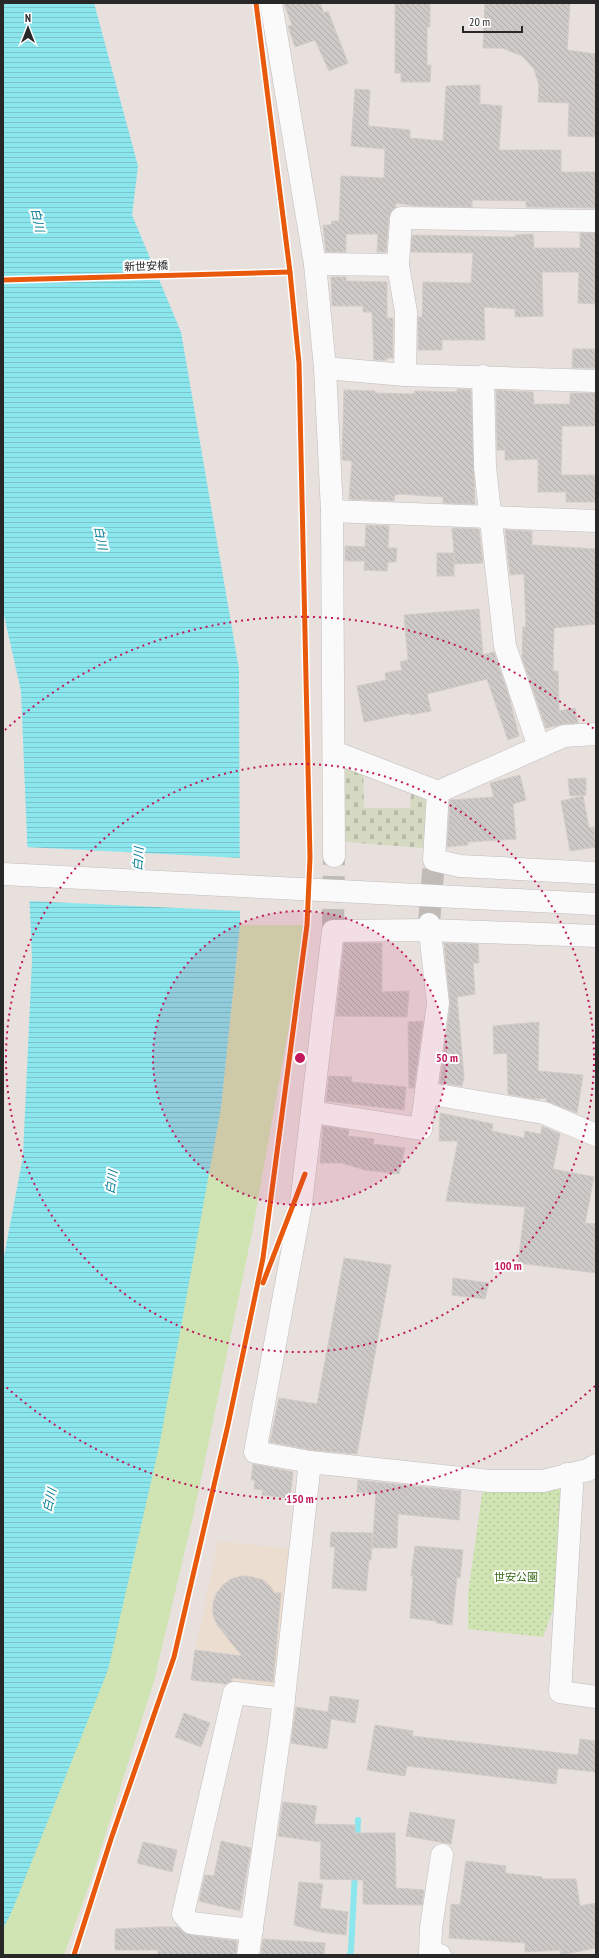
<svg xmlns="http://www.w3.org/2000/svg" width="599" height="1958" viewBox="0 0 599 1958" font-family="'PT Sans Narrow','Noto Sans JP',sans-serif">
	<defs>
		<pattern id="cemetery-stones" width="16" height="16" patternUnits="userSpaceOnUse"><rect width="16" height="16" fill="#d6dac3"/><path d="M2 7V4a2 2 0 0 1 4 0v3zM10 15v-3a2 2 0 0 1 4 0v3z" fill="#b8bba8"/></pattern>
		<pattern id="park-dots" width="8" height="8" patternUnits="userSpaceOnUse"><rect width="8" height="8" fill="#d0e3b2"/><path d="M2 2h.1M6 6h.1" fill="none" stroke="#b3c399" stroke-width="1.8" stroke-linecap="round"/></pattern>
		<pattern id="water-rules" width="6" height="5" patternUnits="userSpaceOnUse"><rect width="6" height="5" fill="#8be6ee"/><path d="M0 2.5h6" fill="none" stroke="#78c5cc"/></pattern>
		<pattern id="building-back-hatch" width="6" height="6" patternUnits="userSpaceOnUse"><rect width="6" height="6" fill="#cdc9c6"/><path d="M-1 5l2 2M0 0l6 6M5-1l2 2" fill="none" stroke="#b0adaa"/></pattern>
	</defs>
	<rect width="100%" height="100%" fill="#e7e0dc"/>
	<path fill="#ebddcf" d="M 218,1541 L 295,1549 L 279,1685 L 272,1692 L 235,1688 L 236,1654 L 196,1649 Z"/>
	<path fill="#d0e3b2" d="M 240,925 L 307,925 L 252,1233 L 195,1508 L 154,1681 L 93,1874 L 64,1955 L 3,1955 L 3,1929 L 12,1911 L 221,1108 Z"/>
	<path fill="url(#cemetery-stones)" d="M 334,752 L 363,763 L 364,808 L 410,808 L 412,782 L 438,792 L 435,849 L 334,841 Z"/>
	<path fill="url(#park-dots)" d="M 484,1481 L 558,1482 L 567,1492 L 561,1587 L 543,1637 L 468,1629 L 468,1594 Z"/>
	<path fill="url(#water-rules)" d="M 3,3 L 94,3 L 138,166 L 132,215 L 181,332 L 239,669 L 240,925 L 221,1108 L 159,1447 L 108,1670 L 12,1911 L 3,1929 L 3,1262 L 23,1156 L 32,960 L 21,691 L 3,611 Z"/>
	<path fill="#e7e0dc" d="M 25,847 L 242,858 L 242,911 L 28,901 Z"/>
	<g fill="none" stroke-linecap="round" stroke-linejoin="round">
		<g stroke="#8be6ee" stroke-width="6">
			<path d="M 357,1841 L 358,1820"/>
			<path d="M 350,1955 L 351,1950 L 355,1872"/>
		</g>
	</g>
	<g fill="url(#building-back-hatch)" stroke="#d2ccc8">
		<path d="M 284,3 L 320,3 L 324,13 L 328,11 L 348,63 L 329,71 L 315,40 L 295,47 L 288,26 L 292,25 Z"/>
		<path d="M 395,3 L 430,3 L 430,27 L 427,27 L 427,65 L 431,65 L 430,82 L 401,82 L 401,73 L 395,73 Z"/>
		<path d="M 485,3 L 570,3 L 567,50 L 596,54 L 596,137 L 568,136 L 569,103 L 538,102 L 539,85 L 534,69 L 522,56 L 502,48 L 483,48 Z"/>
		<path d="M 480,85 L 480,104 L 502,106 L 499,150 L 561,150 L 561,172 L 596,172 L 596,208 L 526,207 L 526,201 L 472,200 L 472,207 L 416,206 L 396,203 L 396,207 L 391,211 L 389,217 L 386,252 L 377,252 L 378,234 L 346,234 L 346,252 L 326,252 L 323,225 L 331,225 L 332,221 L 339,221 L 341,176 L 384,178 L 385,149 L 351,146 L 355,89 L 370,90 L 368,126 L 410,130 L 410,138 L 443,141 L 446,86 Z"/>
		<path d="M 580,233 L 596,233 L 596,304 L 578,303 L 579,272 L 542,272 L 543,316 L 515,317 L 515,309 L 484,307 L 485,340 L 442,340 L 442,350 L 418,350 L 418,317 L 422,317 L 423,282 L 471,283 L 473,253 L 411,252 L 412,235 L 515,237 L 515,235 L 533,234 L 534,248 L 580,248 Z"/>
		<path d="M 331,277 L 346,277 L 346,281 L 387,282 L 387,318 L 393,318 L 393,358 L 387,358 L 387,360 L 374,360 L 372,312 L 363,312 L 363,306 L 332,306 Z"/>
		<path d="M 573,349 L 596,349 L 596,368 L 572,368 Z"/>
		<path d="M 457,389 L 471,390 L 475,504 L 443,503 L 443,497 L 402,494 L 395,495 L 394,501 L 349,499 L 352,461 L 342,460 L 344,390 L 375,391 L 375,393 L 414,394 L 415,391 L 457,392 Z"/>
		<path d="M 496,390 L 533,392 L 534,404 L 570,404 L 570,393 L 596,393 L 596,426 L 562,426 L 561,475 L 596,475 L 596,502 L 566,502 L 566,492 L 538,492 L 538,459 L 505,460 L 505,450 L 497,450 Z"/>
		<path d="M 366,525 L 389,526 L 388,548 L 397,548 L 396,562 L 388,562 L 387,571 L 364,570 L 365,561 L 345,561 L 345,546 L 365,547 Z"/>
		<path d="M 452,528 L 479,529 L 483,563 L 455,564 Z"/>
		<path d="M 505,530 L 532,531 L 532,545 L 596,549 L 596,624 L 554,628 L 553,671 L 558,671 L 559,711 L 575,708 L 578,723 L 563,724 L 546,728 L 522,658 L 523,627 L 526,627 L 524,574 L 510,575 Z"/>
		<rect x="437" y="553" width="17" height="23"/>
		<path d="M 479,609 L 483,655 L 494,652 L 509,697 L 519,736 L 508,740 L 487,679 L 427,694 L 431,711 L 410,715 L 410,713 L 364,722 L 357,686 L 386,680 L 385,673 L 402,670 L 400,662 L 408,660 L 404,615 Z"/>
		<path d="M 520,775 L 526,800 L 513,804 L 516,839 L 468,842 L 468,845 L 447,847 L 450,800 L 494,797 L 490,783 Z"/>
		<path d="M 586,778 L 586,795 L 570,796 L 568,779 Z"/>
		<path d="M 583,796 L 589,828 L 594,827 L 596,847 L 570,851 L 561,801 Z"/>
		<path d="M 344,943 L 382,943 L 382,992 L 409,991 L 407,1017 L 336,1016 Z"/>
		<path d="M 444,943 L 478,944 L 479,963 L 473,963 L 475,994 L 457,997 L 464,1077 L 462,1086 L 440,1083 L 450,1004 Z"/>
		<path d="M 423,1021 L 414,1088 L 409,1088 L 408,1022 Z"/>
		<path d="M 539,1022 L 538,1071 L 583,1075 L 577,1113 L 546,1101 L 547,1098 L 534,1099 L 508,1094 L 507,1053 L 494,1054 L 493,1026 Z"/>
		<path d="M 329,1076 L 352,1077 L 351,1082 L 406,1087 L 404,1110 L 326,1101 Z"/>
		<path d="M 440,1113 L 493,1124 L 492,1131 L 524,1138 L 525,1131 L 541,1134 L 542,1126 L 560,1134 L 553,1169 L 594,1177 L 585,1223 L 596,1224 L 596,1273 L 518,1263 L 525,1207 L 446,1201 L 458,1141 L 439,1141 Z"/>
		<path d="M 323,1126 L 349,1130 L 348,1136 L 374,1139 L 373,1144 L 405,1148 L 399,1174 L 365,1170 L 342,1163 L 320,1163 Z"/>
		<path d="M 344,1258 L 391,1265 L 357,1454 L 312,1450 L 270,1442 L 279,1398 L 317,1404 Z"/>
		<path d="M 453,1278 L 489,1283 L 485,1299 L 452,1295 Z"/>
		<path d="M 253,1464 L 293,1472 L 290,1498 L 262,1495 L 263,1490 L 254,1489 L 255,1480 L 251,1480 Z"/>
		<path d="M 358,1480 L 461,1491 L 459,1520 L 398,1514 L 397,1548 L 372,1548 L 376,1494 L 357,1492 Z"/>
		<path d="M 331,1532 L 372,1533 L 371,1560 L 369,1560 L 366,1591 L 332,1588 L 335,1547 L 330,1547 Z"/>
		<path d="M 415,1546 L 463,1550 L 460,1578 L 457,1577 L 452,1625 L 436,1623 L 436,1621 L 410,1618 L 413,1576 L 411,1576 Z"/>
		<path d="M 242,1576 L 252,1577 L 263,1580 L 271,1587 L 274,1593 L 281,1593 L 273,1682 L 232,1678 L 232,1681 L 226,1684 L 191,1680 L 195,1650 L 242,1656 L 217,1625 L 213,1615 L 213,1604 L 216,1594 L 223,1585 L 231,1579 Z"/>
		<path d="M 330,1696 L 359,1700 L 355,1723 L 331,1719 L 327,1749 L 291,1743 L 296,1707 L 328,1712 Z"/>
		<path d="M 184,1713 L 210,1723 L 201,1747 L 175,1737 Z"/>
		<path d="M 375,1725 L 413,1731 L 412,1736 L 578,1755 L 580,1739 L 596,1741 L 596,1772 L 558,1768 L 556,1784 L 407,1766 L 405,1776 L 367,1770 Z"/>
		<path d="M 283,1802 L 317,1806 L 314,1824 L 355,1825 L 355,1833 L 395,1833 L 396,1888 L 424,1890 L 422,1905 L 363,1904 L 363,1880 L 320,1879 L 321,1842 L 278,1836 Z"/>
		<path d="M 410,1812 L 455,1820 L 451,1844 L 406,1836 Z"/>
		<path d="M 221,1841 L 251,1848 L 240,1911 L 199,1901 L 205,1875 L 214,1876 Z"/>
		<path d="M 143,1842 L 177,1850 L 172,1872 L 137,1863 Z"/>
		<path d="M 466,1861 L 506,1866 L 505,1873 L 542,1877 L 542,1879 L 576,1879 L 580,1906 L 596,1903 L 596,1948 L 561,1955 L 560,1950 L 525,1952 L 525,1943 L 449,1938 L 451,1904 L 460,1905 Z"/>
		<path d="M 299,1882 L 323,1884 L 320,1908 L 348,1912 L 346,1935 L 320,1932 L 294,1925 Z"/>
		<path d="M 158,1927 L 178,1927 L 190,1935 L 237,1941 L 236,1955 L 158,1955 L 158,1950 L 115,1950 L 115,1929 Z"/>
		<path d="M 263,1939 L 325,1943 L 324,1955 L 261,1955 Z"/>
	</g>
	<g fill="none" stroke-linecap="round" stroke-linejoin="round">
		<g stroke="#c1bbb8" stroke-width="22" stroke-dasharray="22 11" stroke-linecap="butt">
			<path d="M 429,924 L 434,860"/>
			<path d="M 333,931 L 334,856"/>
		</g>
		<defs>
			<g id="minor">
				<path d="M 271,3 L 315,264 L 325,368 L 332,511 L 334,856"/>
				<path d="M 315,264 L 398,265"/>
				<path d="M 325,368 L 405,375 L 596,381"/>
				<path d="M 405,375 L 406,312 L 398,265 L 401,218 L 596,221"/>
				<path d="M 483,376 L 485,467 L 505,646 L 539,747"/>
				<path d="M 332,511 L 596,521"/>
				<path d="M 596,734 L 564,736 L 438,792 L 434,860 L 460,866 L 596,873"/>
				<path d="M 334,752 L 438,792"/>
				<path d="M 426,1093 L 544,1113 L 596,1135"/>
				<path d="M 312,1112 L 421,1129 L 438,1003 L 429,924"/>
				<path d="M 310,1462 L 255,1452 L 301,1204 L 333,931 L 429,930 L 596,936"/>
				<path d="M 567,1474 L 572,1486 L 560,1692 L 596,1697"/>
				<path d="M 252,1930 L 191,1923 L 183,1914 L 234,1693 L 284,1699"/>
				<path d="M 248,1955 L 281,1725 L 310,1462 L 490,1481 L 543,1481 L 588,1470 L 596,1465"/>
				<path d="M 440,1955 L 430,1953 L 431,1928 L 442,1855"/>
			</g>
			<path id="tertiary" d="M 339,891 L 596,904"/>
		</defs>
		<use href="#minor" stroke="#c0bebe" stroke-width="23"/>
		<use href="#tertiary" stroke="#c0bebe" stroke-width="23"/>
		<use href="#minor" stroke="#fbfafa" stroke-width="22"/>
		<use href="#tertiary" stroke="#fbfafa" stroke-width="22"/>
		<defs>
			<path id="tertiary-bridge" d="M 3,874 L 339,891"/>
		</defs>
		<use href="#tertiary-bridge" stroke="#c0bebe" stroke-width="23" stroke-linecap="butt"/>
		<use href="#tertiary-bridge" stroke="#fbfafa" stroke-width="22"/>
		<defs>
			<g id="cycleway">
				<path d="M 3,280 L 290,272"/>
				<path d="M 263,1283 L 305,1174"/>
				<path d="M 74,1955 L 111,1839 L 174,1657 L 228,1425 L 263,1258 L 307,925 L 310,858 L 299,363 L 290,272 L 256,3"/>
			</g>
		</defs>
		<use href="#cycleway" stroke="#fff" stroke-width="8"/>
		<use href="#cycleway" stroke="#e8590c" stroke-width="5"/>
	</g>
	<circle cx="300" cy="1058" r="147" fill="#c2185b" fill-opacity=".12"/>
	<g fill="none" stroke="#c2185b" stroke-width="2" stroke-dasharray="2 4">
		<circle cx="300" cy="1058" r="147"/>
		<circle cx="300" cy="1058" r="294"/>
		<path d="M595 1386A441 441 0 0 1 5 1386M5 730A441 441 0 0 1 595 730"/>
	</g>
	<g text-anchor="middle" dominant-baseline="central" stroke-width="4" stroke-linejoin="round" paint-order="stroke">
		<g font-size="11" fill="#282828" stroke="#fff">
			<text transform="translate(146 266) rotate(-2)">新世安橋</text>
		</g>
		<g font-size="11" fill="#356815" stroke="#fff">
			<text x="516" y="1577">世安公園</text>
		</g>
		<g font-size="12" font-style="italic" fill="#067f97" stroke="#fff">
			<text transform="translate(38 220) rotate(77)">白川</text>
			<text transform="translate(101 538) rotate(79)">白川</text>
			<text transform="translate(138 859) rotate(-87)">白川</text>
			<text transform="translate(111 1182) rotate(-82)">白川</text>
			<text transform="translate(49 1500) rotate(-77)">白川</text>
		</g>
	</g>
	<circle cx="300" cy="1058" r="6" fill="#c2185b" stroke="#fff" stroke-width="2"/>
	<g font-size="12" text-anchor="middle" font-weight="bold" fill="#c2185b" stroke="#fff" stroke-width="4" stroke-linejoin="round" paint-order="stroke">
		<text x="447" y="1062">50 m</text>
		<text x="508" y="1270">100 m</text>
		<text x="300" y="1503">150 m</text>
	</g>
	<rect width="599" height="1958" fill="none" stroke="#282828" stroke-width="8"/>
	<g transform="translate(28 28)" stroke="#ffffff" stroke-width="3" paint-order="stroke">
	<path d="M0-3L7 15L0 10L-7 15Z" fill="#282828"/>
	<text y="-6" font-size="11" font-weight="bold" text-anchor="middle" fill="#282828">N</text>
	</g>
	<path d="M463 26v6h59v-6" fill="none" stroke="#282828" stroke-width="2"/>
	<text x="469" y="26" font-size="12" fill="#282828" stroke="#ffffff" stroke-width="3" paint-order="stroke">20 m</text>
</svg>
